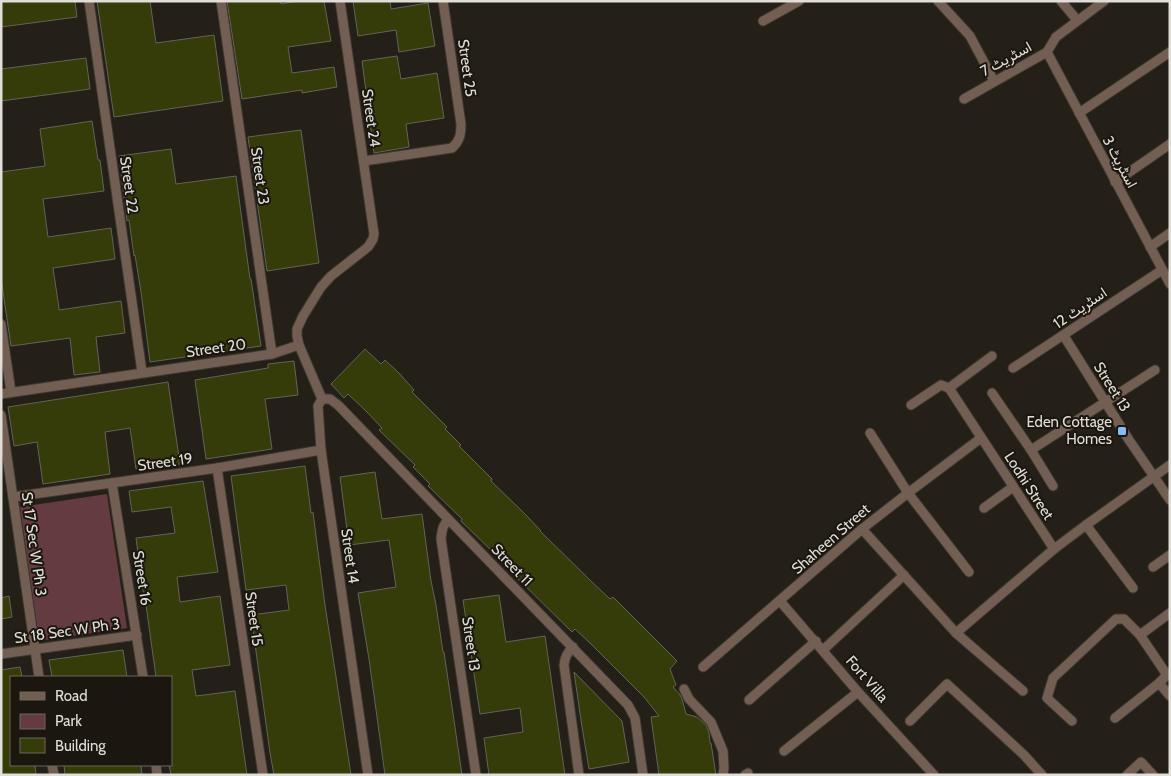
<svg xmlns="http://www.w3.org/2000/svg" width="1171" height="776" viewBox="0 0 1171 776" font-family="Cabin,Vazirmatn,sans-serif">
	<rect width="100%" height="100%" fill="#241f17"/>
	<path fill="#643b3e" d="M 107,494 L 127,628 L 39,641 L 20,507 Z"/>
	<g fill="#353c09" stroke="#616459">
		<path d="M 1,1 L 75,1 L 77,17 L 1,27 Z"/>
		<path d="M 97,1 L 150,1 L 156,43 L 214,35 L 223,101 L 114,117 Z"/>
		<path d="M 227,1 L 280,1 L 281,4 L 298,1 L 324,1 L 331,41 L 288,47 L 292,73 L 334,67 L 337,87 L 302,93 L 302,90 L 242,99 Z"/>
		<path d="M 353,1 L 390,1 L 391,9 L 428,3 L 435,46 L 399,52 L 396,30 L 358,36 Z"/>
		<path d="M 397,56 L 401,79 L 437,73 L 444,118 L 406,124 L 409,147 L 374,153 L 362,61 Z"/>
		<path d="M 86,58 L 90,89 L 1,101 L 1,69 Z"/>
		<path d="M 92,121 L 98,160 L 100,160 L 104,191 L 43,199 L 48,237 L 111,228 L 115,259 L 53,268 L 59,308 L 59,310 L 121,301 L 125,333 L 96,337 L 100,372 L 74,375 L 70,338 L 11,346 L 1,278 L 1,172 L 45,166 L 40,129 Z"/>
		<path d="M 301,130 L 319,263 L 267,271 L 248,137 Z"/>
		<path d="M 171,149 L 176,184 L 236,176 L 250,279 L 251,279 L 261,346 L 150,362 L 141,292 L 135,255 L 134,256 L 129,220 L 127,221 L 119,156 Z"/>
		<path d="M 365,349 L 381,364 L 385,360 L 399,373 L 414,390 L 412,392 L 447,427 L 445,429 L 461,445 L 459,446 L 492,479 L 491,481 L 525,514 L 541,531 L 540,531 L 593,583 L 610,599 L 613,597 L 677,661 L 670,669 L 676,685 L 673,687 L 680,695 L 682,699 L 686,714 L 697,717 L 706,725 L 709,733 L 710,743 L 711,743 L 716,775 L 659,775 L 651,717 L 659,716 L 644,697 L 592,645 L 575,629 L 572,632 L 509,570 L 509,569 L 493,552 L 461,521 L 462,519 L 428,486 L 430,484 L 413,467 L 415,465 L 379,430 L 382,428 L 366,411 L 348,394 L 344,398 L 331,384 Z"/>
		<path d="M 294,361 L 298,395 L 265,399 L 272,449 L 206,459 L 195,380 L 268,368 L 268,364 Z"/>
		<path d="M 168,382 L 180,464 L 136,469 L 130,428 L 105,432 L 110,474 L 43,484 L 37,442 L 14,446 L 8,407 Z"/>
		<path d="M 305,466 L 311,513 L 313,512 L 316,536 L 325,605 L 351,775 L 274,775 L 270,753 L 251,615 L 289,610 L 286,585 L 246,590 L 231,476 Z"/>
		<path d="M 375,472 L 382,519 L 422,514 L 431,581 L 436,605 L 443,652 L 444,652 L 462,775 L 385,775 L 369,659 L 358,593 L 396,587 L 389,540 L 349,545 L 340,477 Z"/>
		<path d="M 203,481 L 218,572 L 177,577 L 180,602 L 220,596 L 230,665 L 192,670 L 196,696 L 235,691 L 247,775 L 171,775 L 169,765 L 171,765 L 171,677 L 156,677 L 146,605 L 145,605 L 136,538 L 175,533 L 171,507 L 132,512 L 129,491 Z"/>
		<path d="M 499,595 L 506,642 L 545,636 L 565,775 L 489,775 L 484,738 L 523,732 L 520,708 L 480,714 L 463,600 Z"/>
		<path d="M 9,596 L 12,617 L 1,619 L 1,598 Z"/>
		<path d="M 123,650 L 127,677 L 52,677 L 49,660 Z"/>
		<path d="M 20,667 L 22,677 L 11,677 L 11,765 L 35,765 L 36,775 L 1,775 L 1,670 Z"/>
		<path d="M 574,672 L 622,721 L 629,762 L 589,769 L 582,727 Z"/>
		<path d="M 64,765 L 141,765 L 142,775 L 65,775 Z"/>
	</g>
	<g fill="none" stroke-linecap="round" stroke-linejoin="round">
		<defs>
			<g id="street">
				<path d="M 89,1 L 142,372"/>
				<path d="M 221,1 L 272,354"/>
				<path d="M 340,1 L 374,234 L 373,239 L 368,247 L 331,276 L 321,287 L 303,316 L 297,329 L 297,336 L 299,345 L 322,399 L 318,406 L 321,450 L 368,775"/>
				<path d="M 938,1 L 970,36 L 994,81"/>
				<path d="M 1061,1 L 1077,20"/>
				<path d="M 763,21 L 799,1"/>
				<path d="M 1047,52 L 1170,284"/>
				<path d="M 964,99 L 1047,52 L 1056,37 L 1104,1"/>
				<path d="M 1079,113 L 1170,52"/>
				<path d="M 364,161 L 452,148 C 460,141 461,134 461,124 L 443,1"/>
				<path d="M 1115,182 L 1170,144"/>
				<path d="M 1150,247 L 1170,233"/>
				<path d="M 1,324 L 11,392"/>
				<path d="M 1064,336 L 1129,440 L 1170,500"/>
				<path d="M 992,356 L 949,388 L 1054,549"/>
				<path d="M 1013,368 L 1162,270"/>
				<path d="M 992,393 L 1031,450 L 1053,486"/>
				<path d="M 1,394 L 272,354 L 299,345"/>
				<path d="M 322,399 L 330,399 L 338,405 L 628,705 L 635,718 L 643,775"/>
				<path d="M 911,405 L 941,385 L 949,388"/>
				<path d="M 1,415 L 39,677"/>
				<path d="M 870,433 L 908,493 L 969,572"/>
				<path d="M 1031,450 L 1155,370"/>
				<path d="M 217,468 L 263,775"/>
				<path d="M 112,483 L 143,677"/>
				<path d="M 13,497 L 217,468 L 321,450"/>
				<path d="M 984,508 L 1013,487"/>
				<path d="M 448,520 C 442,526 442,531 441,539 L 476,775"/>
				<path d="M 1086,525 L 1133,588"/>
				<path d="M 862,529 L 956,633 L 1023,691"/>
				<path d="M 1153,567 L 1170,555"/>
				<path d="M 780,601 L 858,692 L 934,775"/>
				<path d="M 956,633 L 1054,549 L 1086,525 L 1170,465"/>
				<path d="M 573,647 C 567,653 565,657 564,665 L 579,775"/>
				<path d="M 823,650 L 904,575"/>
				<path d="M 1,654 L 137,635"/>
				<path d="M 703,667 L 862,529 L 908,493 L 981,438"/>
				<path d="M 1159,683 L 1170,696"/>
				<path d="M 684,689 L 689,699 L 711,722 L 723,751 L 724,768 L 723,775"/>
				<path d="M 749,700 L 816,641"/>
				<path d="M 1115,718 L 1159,683 L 1167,675 L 1140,635"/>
				<path d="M 910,721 L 947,684 L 1024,755 L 1042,775"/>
				<path d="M 1072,721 L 1047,698 L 1053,678 L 1116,619 L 1124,619 L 1140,635 L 1170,613"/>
				<path d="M 784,751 L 858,692"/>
				<path d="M 52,765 L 54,775"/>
				<path d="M 156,765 L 157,775"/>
				<path d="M 745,775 L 748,773"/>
				<path d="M 1127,775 L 1141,762 L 1153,775"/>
			</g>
		</defs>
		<use href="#street" stroke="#3e3a32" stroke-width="11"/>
		<use href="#street" stroke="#735e54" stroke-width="9"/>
	</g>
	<rect fill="#86bbfb" stroke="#1b160e" stroke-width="2" x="1117" y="426" width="10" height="10" rx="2.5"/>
	<g text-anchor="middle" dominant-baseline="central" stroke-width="4" stroke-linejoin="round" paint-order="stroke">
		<g font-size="15" fill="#e1ded8" stroke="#1b160e">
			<text transform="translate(1006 59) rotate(-29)">اسٹریٹ 7</text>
			<text transform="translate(467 68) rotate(82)">Street 25</text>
			<text transform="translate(371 118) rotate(82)">Street 24</text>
			<text transform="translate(1120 162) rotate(62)">اسٹریٹ 3</text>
			<text transform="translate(260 176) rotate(82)">Street 23</text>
			<text transform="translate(129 185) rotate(82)">Street 22</text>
			<text transform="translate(1080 308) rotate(-34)">اسٹریٹ 12</text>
			<text transform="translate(216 348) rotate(-8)">Street 20</text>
			<text transform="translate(1112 387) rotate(58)">Street 13</text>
			<text transform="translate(165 462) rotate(-8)">Street 19</text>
			<text transform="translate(1029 486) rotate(57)">Lodhi Street</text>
			<text transform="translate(831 539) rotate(-41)">Shaheen Street</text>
			<text transform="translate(34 544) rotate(82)">St 17 Sec W Ph 3</text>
			<text transform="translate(350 556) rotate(82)">Street 14</text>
			<text transform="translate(512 565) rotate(46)">Street 11</text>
			<text transform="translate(142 578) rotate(81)">Street 16</text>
			<text transform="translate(254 619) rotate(82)">Street 15</text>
			<text transform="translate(67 631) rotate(-8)">St 18 Sec W Ph 3</text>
			<text transform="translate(471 644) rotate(82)">Street 13</text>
			<text transform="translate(867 679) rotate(49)">Fort Villa</text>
		</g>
		<g font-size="15" fill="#e1ded8" stroke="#1b160e" text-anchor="end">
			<text x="1112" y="422">Eden Cottage<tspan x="1112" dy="17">Homes</tspan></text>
		</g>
	</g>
	<rect width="1171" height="776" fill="none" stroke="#e1ded8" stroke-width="5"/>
	<rect x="10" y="676" width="162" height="90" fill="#1b160e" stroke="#6a665f"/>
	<rect x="20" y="692" width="25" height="8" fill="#735e54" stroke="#6a665f"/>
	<text x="55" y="701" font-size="15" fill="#e1ded8">Road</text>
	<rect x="20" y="714" width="25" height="15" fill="#643b3e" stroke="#6a665f"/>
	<text x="55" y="726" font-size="15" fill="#e1ded8">Park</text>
	<rect x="20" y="738" width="25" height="15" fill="#353c09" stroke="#6a665f"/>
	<text x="55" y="751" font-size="15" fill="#e1ded8">Building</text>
</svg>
